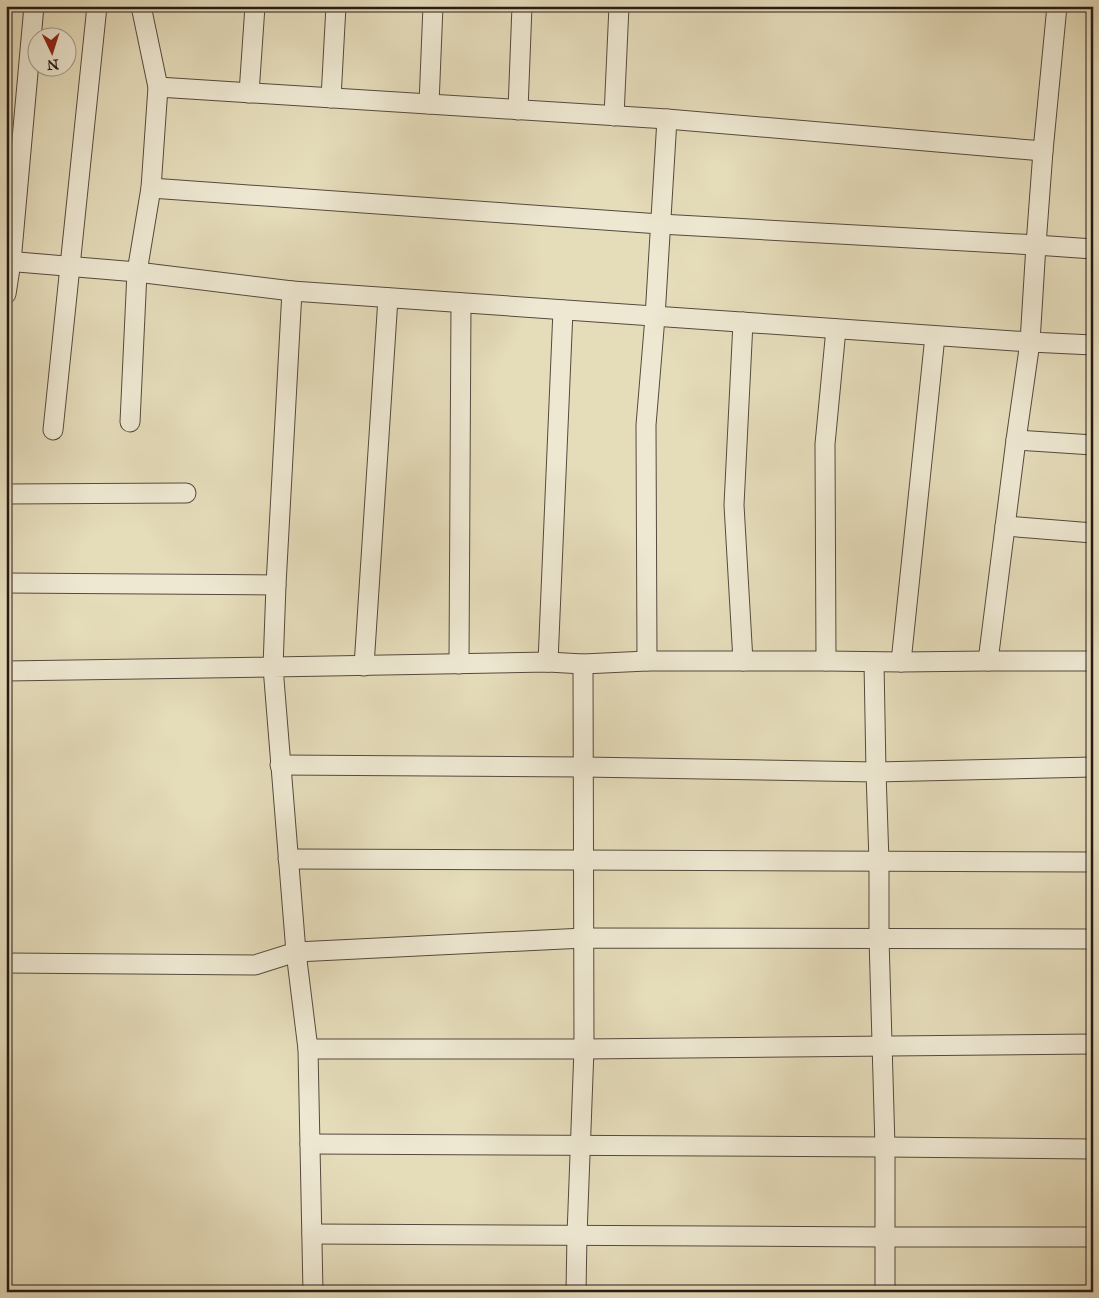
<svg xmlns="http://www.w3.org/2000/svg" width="1099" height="1298" viewBox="0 0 1099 1298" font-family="'IM FELL Great Primer',serif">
	<rect width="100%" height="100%" fill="#e5dcba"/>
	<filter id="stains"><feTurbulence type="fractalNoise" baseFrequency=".004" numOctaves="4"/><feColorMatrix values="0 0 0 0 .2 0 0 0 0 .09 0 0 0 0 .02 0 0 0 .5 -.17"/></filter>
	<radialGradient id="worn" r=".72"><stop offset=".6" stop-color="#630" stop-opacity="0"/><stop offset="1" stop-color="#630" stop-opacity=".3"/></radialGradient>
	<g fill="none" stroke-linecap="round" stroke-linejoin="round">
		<defs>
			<g id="street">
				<path d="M 158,87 L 667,119 L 1043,151"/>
				<path d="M 249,93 L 255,6"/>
				<path d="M 331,98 L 336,6"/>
				<path d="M 429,104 L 433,6"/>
				<path d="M 518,110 L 522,6"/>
				<path d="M 614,116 L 619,6"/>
				<path d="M 151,188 L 660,224 L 1036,245 L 1043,151 L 1057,6"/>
				<path d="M 1093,249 L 1036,245 L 1030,342 L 1093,345"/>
				<path d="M 6,261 L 137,272 L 292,291"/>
				<path d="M 6,294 L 11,262 L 34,6"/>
				<path d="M 743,322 L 734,505 L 743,661"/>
				<path d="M 130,422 L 137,272 L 151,188 L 158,87 L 141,6"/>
				<path d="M 53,430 L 97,6"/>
				<path d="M 1016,440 L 1093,445"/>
				<path d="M 6,494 L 186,493"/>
				<path d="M 1005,526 L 1093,533"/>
				<path d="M 6,583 L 276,585"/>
				<path d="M 647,661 L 646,425 L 655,317 L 667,119"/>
				<path d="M 826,661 L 825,444 L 836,329"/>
				<path d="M 548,662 L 563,310"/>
				<path d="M 874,662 L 876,772 L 879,861 L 879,938 L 885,1147 L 885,1292"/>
				<path d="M 901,662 L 935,336"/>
				<path d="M 459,664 L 461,303"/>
				<path d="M 364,666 L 388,298"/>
				<path d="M 6,671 L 273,667 L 276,585 L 292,291 L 1030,342 L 1016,440 L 988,661"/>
				<path d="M 280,765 L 583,767 L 876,772 L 1093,767"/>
				<path d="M 288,859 L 1093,862"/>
				<path d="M 6,963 L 255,965 L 296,952 L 584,938 L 1093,939"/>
				<path d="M 308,1049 L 584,1049 L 1093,1044"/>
				<path d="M 310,1144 L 885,1147 L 1093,1149"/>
				<path d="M 312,1234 L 886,1237 L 1093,1237"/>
				<path d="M 313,1292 L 308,1049 L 296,952 L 273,667 L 548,662 L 583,664 L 647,661 L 826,661 L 901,662 L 988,661 L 1093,661"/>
				<path d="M 576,1292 L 577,1235 L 584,1049 L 583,664"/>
			</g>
		</defs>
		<use href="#street" stroke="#564a3f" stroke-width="21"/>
		<use href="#street" stroke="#eee8d2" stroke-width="19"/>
	</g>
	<rect width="1099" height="1298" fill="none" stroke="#e5dcba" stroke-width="25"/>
	<rect x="8" y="8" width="1084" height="1283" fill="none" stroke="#261a16" stroke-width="2.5"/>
	<rect x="12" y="12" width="1074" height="1273" fill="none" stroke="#261a16"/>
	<g transform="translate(52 52) rotate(176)"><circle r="24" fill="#eee8d2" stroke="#9e9687"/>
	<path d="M0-4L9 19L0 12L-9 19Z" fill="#8f2418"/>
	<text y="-8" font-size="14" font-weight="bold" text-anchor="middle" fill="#261a16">N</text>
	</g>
	<rect width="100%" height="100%" filter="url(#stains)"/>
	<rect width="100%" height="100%" fill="url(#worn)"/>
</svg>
